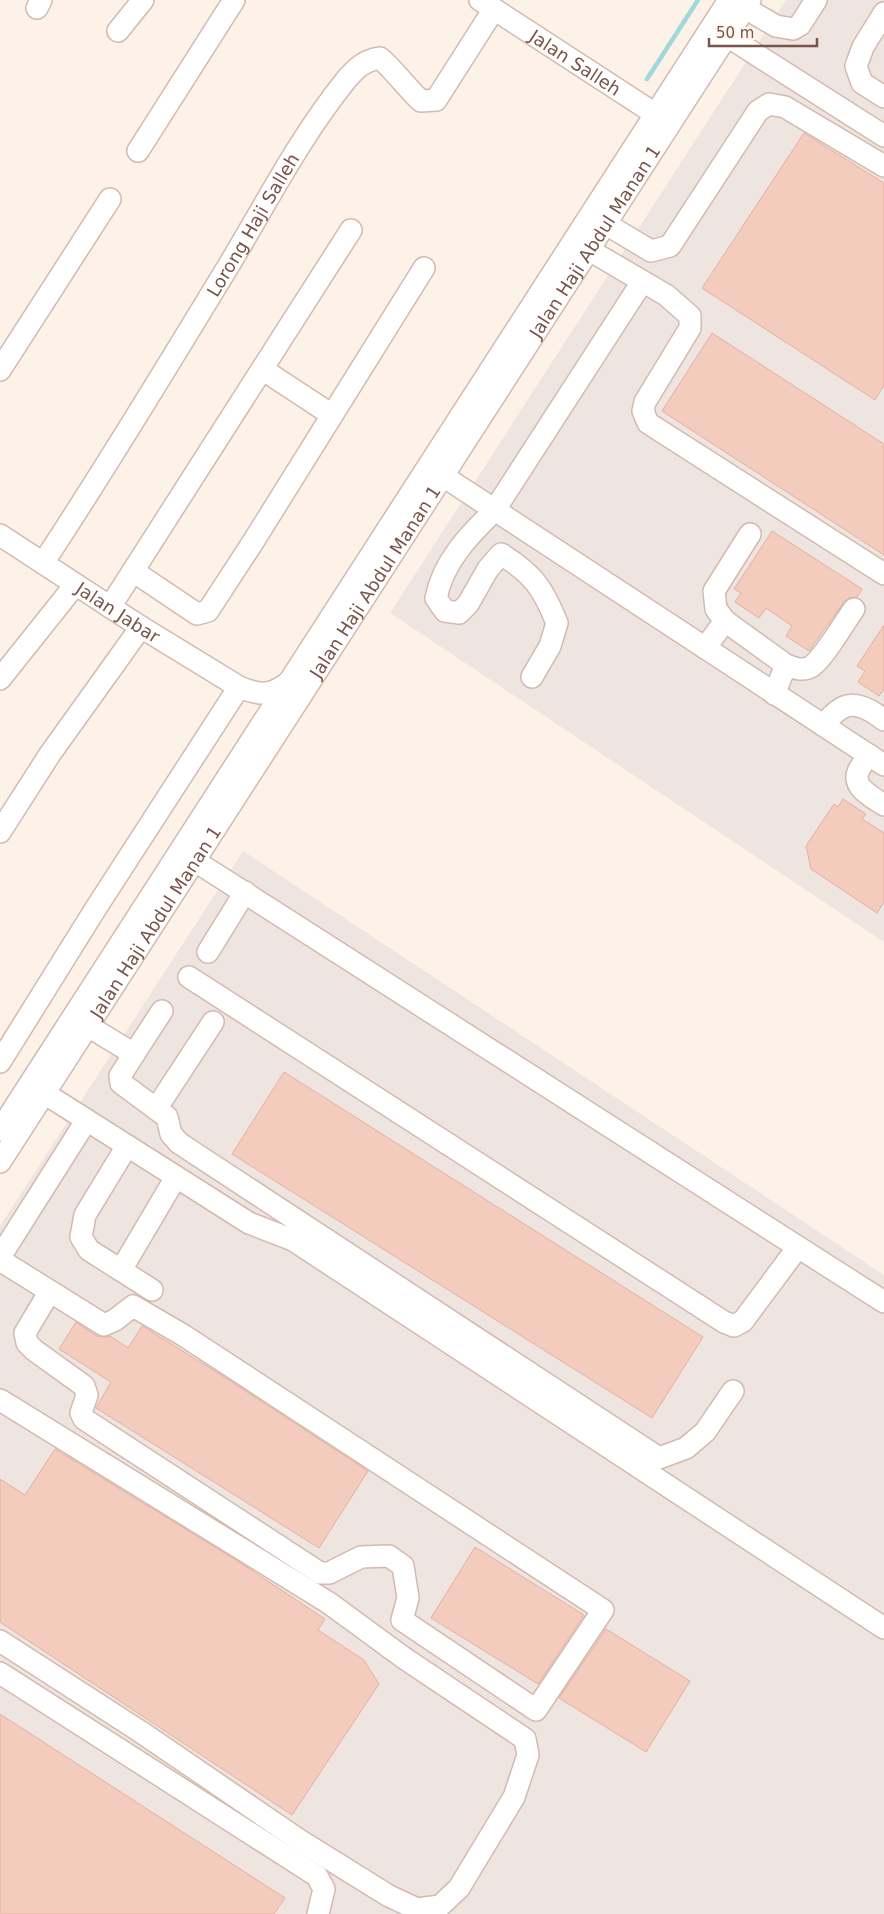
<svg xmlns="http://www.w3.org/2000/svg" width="884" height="1914" viewBox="0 0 884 1914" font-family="'DejaVu Sans',sans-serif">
	<rect width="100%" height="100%" fill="#fdf2e7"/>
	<g fill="#eee5e1">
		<path d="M 786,0 L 884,0 L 884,942 L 390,613 Z"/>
		<path d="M 243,851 L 884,1275 L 884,1914 L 0,1914 L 0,1226 Z"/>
	</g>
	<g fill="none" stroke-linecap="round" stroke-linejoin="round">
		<path stroke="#a0d9db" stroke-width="4.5" d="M 647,79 L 698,0"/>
	</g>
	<g fill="#f4ccbd" stroke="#e7af9d">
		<path d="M 804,133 L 884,183 L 884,385 L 875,400 L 702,288 Z"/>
		<path d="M 712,333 L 884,444 L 884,555 L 662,411 Z"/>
		<path d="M 772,531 L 862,589 L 857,597 L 849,598 L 844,602 L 809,651 L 786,636 L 792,626 L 766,608 L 759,618 L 735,602 L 741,593 L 734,589 Z"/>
		<path d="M 884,625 L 884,689 L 879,696 L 858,682 L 865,671 L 857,666 Z"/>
		<path d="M 843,799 L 866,814 L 862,819 L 884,833 L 884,902 L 877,913 L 811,869 L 806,846 L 834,804 L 838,807 Z"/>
		<path d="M 284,1072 L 703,1337 L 652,1418 L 232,1154 Z"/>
		<path d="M 76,1322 L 97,1336 L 104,1337 L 110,1336 L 128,1348 L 142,1326 L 218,1373 L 368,1471 L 319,1548 L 96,1408 L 111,1382 L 59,1349 Z"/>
		<path d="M 55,1449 L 236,1560 L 325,1619 L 318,1630 L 364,1660 L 379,1684 L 292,1815 L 0,1622 L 0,1479 L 25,1495 Z"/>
		<path d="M 475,1547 L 584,1615 L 538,1684 L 431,1618 Z"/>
		<path d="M 606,1629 L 690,1681 L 646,1752 L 559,1698 Z"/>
		<path d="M 0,1714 L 285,1898 L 274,1914 L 0,1914 Z"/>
	</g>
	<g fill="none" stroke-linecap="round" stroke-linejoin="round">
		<defs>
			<g id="minor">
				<path id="s1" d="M 480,0 L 666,121"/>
				<path d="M 37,8 L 41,0"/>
				<path d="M 745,8 L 776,26 L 793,29 L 800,25 L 816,0"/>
				<path d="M 884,13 L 863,47 L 856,66 L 862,83 L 884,97"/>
				<path d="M 118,31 L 143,0"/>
				<path d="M 727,36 L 884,136"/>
				<path d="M 138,151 L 234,0"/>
				<path d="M 606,224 L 651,251 L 670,246 L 758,111 L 769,104 L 785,107 L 884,166"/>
				<path d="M 589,250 L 666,295 L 690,316 L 690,328 L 645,402 L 643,411 L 648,423 L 884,574"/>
				<path d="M 262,369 L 332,415"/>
				<path d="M 0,370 L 110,199"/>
				<path d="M 443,476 L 884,765"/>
				<path id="s2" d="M 0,535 L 141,627 L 239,687 C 261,696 272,696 290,681"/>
				<path id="s3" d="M 43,563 C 108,465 168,365 229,265 C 267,202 300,137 346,80 C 356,68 365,60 380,58 C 395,71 406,87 421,101 L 436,100 L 494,9"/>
				<path d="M 133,571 L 197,614 L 208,611 L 253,542 L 424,268"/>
				<path d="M 110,607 L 351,230"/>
				<path d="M 725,621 L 716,609 L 714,591 L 750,534"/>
				<path d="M 705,648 L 725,621 L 786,665 L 774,694"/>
				<path d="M 786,665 C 794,668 803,672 812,666 C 825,656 844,623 854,609"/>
				<path d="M 532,677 L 550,646 L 557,623 C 543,588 533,574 501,554 L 488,569 L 468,604 L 459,613 L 445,611 L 436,598 C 443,562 469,535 494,511 L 642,282"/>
				<path d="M 0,679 L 75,585"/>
				<path d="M 823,725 C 829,719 836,710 844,707 C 857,701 874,712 884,720"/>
				<path d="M 869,755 C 865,760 860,767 858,772 C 852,788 874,798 884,805"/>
				<path d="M 0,832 L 50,754 L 141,627"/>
				<path d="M 195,861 L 884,1302"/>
				<path d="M 208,952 L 245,892"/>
				<path d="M 189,977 L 724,1322 L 734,1326 L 743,1321 L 798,1247"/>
				<path d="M 88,1026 L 134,1054 L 162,1011"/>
				<path d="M 134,1054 L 120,1076 L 121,1083 L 167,1117 L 171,1134 L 179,1143 L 659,1458 L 686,1448 L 705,1432 L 733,1391"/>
				<path d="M 0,1062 L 96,908 L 239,687"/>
				<path d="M 44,1093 L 249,1223 L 293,1240 L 884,1628"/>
				<path d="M 156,1109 L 213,1022"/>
				<path d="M 0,1130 L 729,0"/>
				<path d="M 127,1146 L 85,1215 L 81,1237 L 89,1250 L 152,1290"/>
				<path id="s4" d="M 0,1162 L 750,0"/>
				<path d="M 0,1257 L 86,1121"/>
				<path d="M 0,1260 L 104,1325 L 115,1320 L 133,1306 L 183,1335 L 603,1610 L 536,1710 L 402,1620 L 408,1598 L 403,1566 L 389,1556 L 361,1557 L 329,1573 L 320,1573 L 84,1419 L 81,1413 L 87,1395 L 84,1386 L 34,1350 L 27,1343 L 25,1333 L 50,1291"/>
				<path d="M 121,1270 L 176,1177"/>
				<path d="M 0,1400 L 329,1603 L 404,1658 L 525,1739 L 528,1755 L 514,1797 L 459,1888 L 440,1906 L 417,1909 L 389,1896 L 299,1840 L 141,1732 L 0,1641"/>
				<path d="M 0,1673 L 317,1876 L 324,1889 L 318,1914"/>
			</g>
		</defs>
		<use href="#minor" stroke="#d3baae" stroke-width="24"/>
		<use href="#minor" stroke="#fff" stroke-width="21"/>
	</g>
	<g text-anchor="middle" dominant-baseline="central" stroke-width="4.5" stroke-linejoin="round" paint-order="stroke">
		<g font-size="18" fill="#79544a" stroke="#fff6ee">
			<text stroke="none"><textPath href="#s1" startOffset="114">Jalan Salleh</textPath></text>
			<text stroke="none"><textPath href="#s3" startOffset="398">Lorong Haji Salleh</textPath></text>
			<text stroke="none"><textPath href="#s4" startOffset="1096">Jalan Haji Abdul Manan 1</textPath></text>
			<text stroke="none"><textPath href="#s4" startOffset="691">Jalan Haji Abdul Manan 1</textPath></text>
			<text stroke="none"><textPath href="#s2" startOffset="141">Jalan Jabar</textPath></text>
			<text stroke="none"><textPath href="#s4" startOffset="286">Jalan Haji Abdul Manan 1</textPath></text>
		</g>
	</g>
	<path d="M709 38v8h108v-8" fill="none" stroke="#79544a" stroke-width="2.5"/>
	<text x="716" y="38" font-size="15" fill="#79544a" stroke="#fff6ee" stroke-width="4" paint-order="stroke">50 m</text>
</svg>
